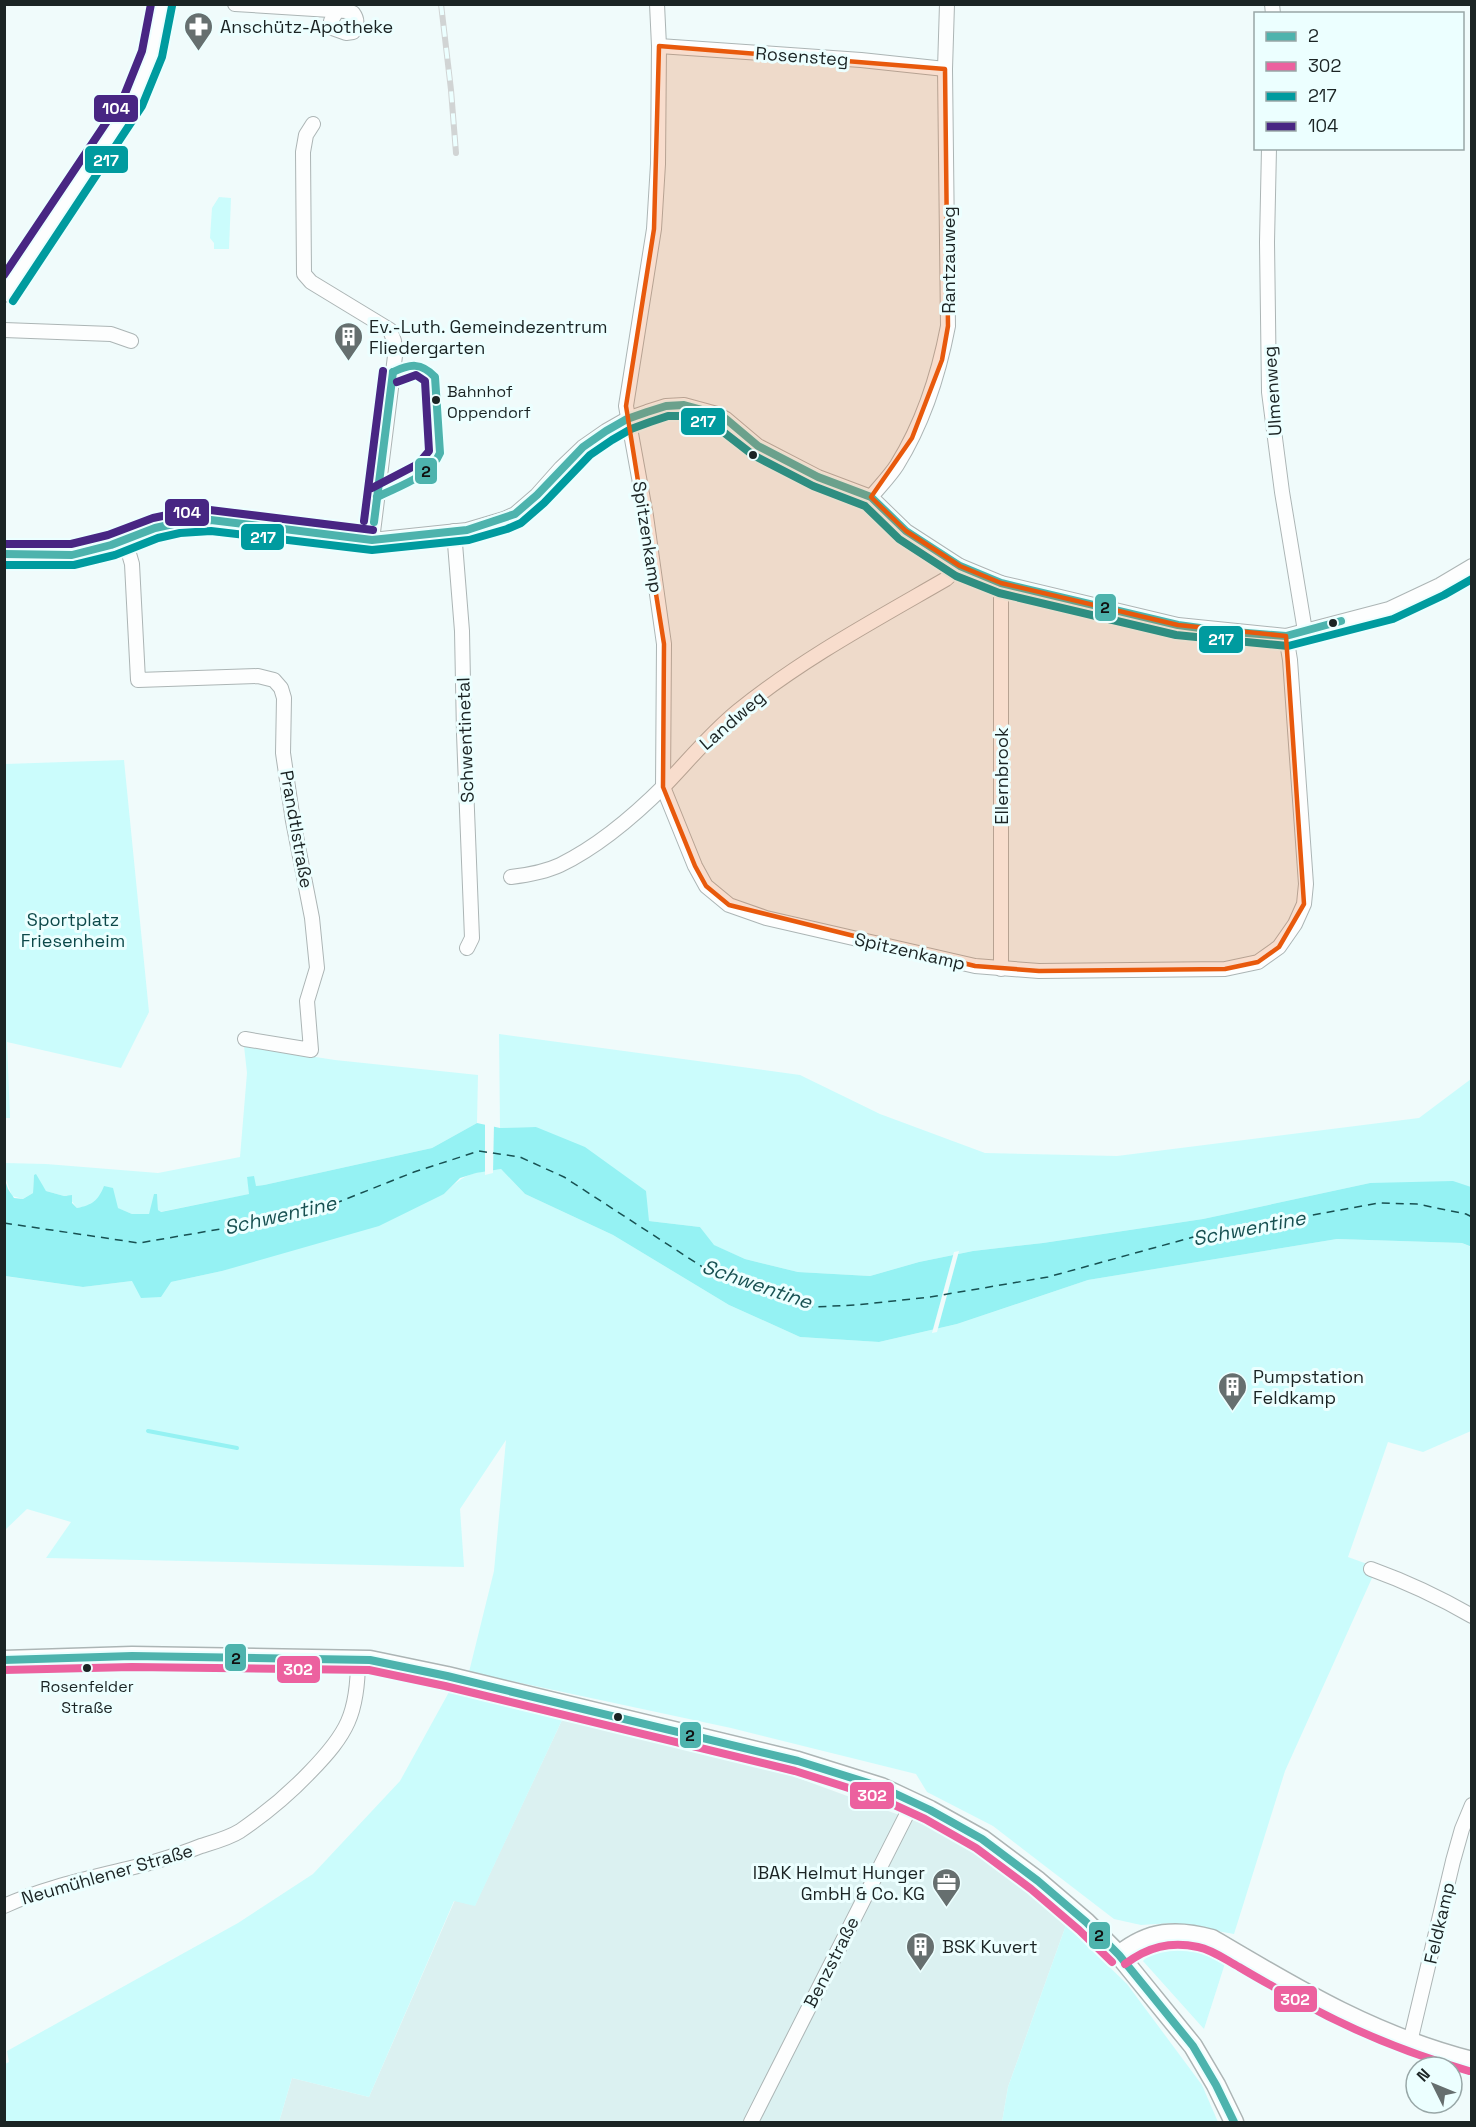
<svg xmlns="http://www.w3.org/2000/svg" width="1476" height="2127" viewBox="0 0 1476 2127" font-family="'Space Grotesk',sans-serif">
	<rect width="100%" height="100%" fill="#f0fbfb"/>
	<path fill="#dbf1f1" d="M 563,1718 L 768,1767 L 932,1827 L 987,1858 L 1066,1925 L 1008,2087 L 1002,2122 L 279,2122 L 292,2078 L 369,2097 L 455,1900 L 475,1905 Z"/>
	<g fill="#cbfcfc">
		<path d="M 219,197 L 231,198 L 229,249 L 214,249 L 214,243 L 210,238 L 212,208 Z"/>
		<path d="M 124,760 L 149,1012 L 121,1068 L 7,1042 L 10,1118 L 5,1118 L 5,764 Z"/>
		<path d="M 499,1034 L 800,1075 L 880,1114 L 985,1153 L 1117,1156 L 1419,1118 L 1471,1079 L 1471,1187 L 1370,1183 L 1203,1219 L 1043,1243 L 973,1251 L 919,1262 L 870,1276 L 798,1272 L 745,1259 L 713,1245 L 700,1227 L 649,1221 L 536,1127 L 500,1128 Z"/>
		<path d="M 244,1046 L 335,1060 L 478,1075 L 477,1123 L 432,1148 L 264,1185 L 256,1186 L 247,1177 L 250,1194 L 160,1212 L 158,1210 L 157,1195 L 149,1214 L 132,1214 L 98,1200 L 89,1206 L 77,1208 L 67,1195 L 64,1196 L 46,1191 L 34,1175 L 33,1193 L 23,1199 L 12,1196 L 5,1177 L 5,1163 L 46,1164 L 158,1173 L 240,1157 L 247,1073 Z"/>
		<path d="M 501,1169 L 525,1194 L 613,1235 L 729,1305 L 800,1337 L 879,1342 L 957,1324 L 1088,1280 L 1337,1239 L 1462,1243 L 1471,1247 L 1471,1431 L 1423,1452 L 1388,1442 L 1348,1557 L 1370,1565 L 1372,1578 L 1285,1771 L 1234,1934 L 1172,1923 L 1141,1925 L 1114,1919 L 993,1826 L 927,1792 L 916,1774 L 731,1728 L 469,1672 L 494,1571 L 506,1440 L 460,1509 L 464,1567 L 46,1558 L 71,1522 L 27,1509 L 5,1530 L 4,1276 L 83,1287 L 132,1281 L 171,1282 L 222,1271 L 444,1194 C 466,1172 472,1173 501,1169 Z"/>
		<path d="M 449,1692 L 563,1718 L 475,1906 L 454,1901 L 369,2097 L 292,2078 L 279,2122 L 5,2122 L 5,2064 L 9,2062 L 7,2051 L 238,1923 L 313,1874 L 400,1781 Z"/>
		<path d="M 1066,1925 L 1127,1984 L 1202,2085 L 1218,2122 L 1002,2122 L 1008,2087 Z"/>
		<path d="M 1175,1939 L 1194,1939 L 1228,1954 L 1204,2029 L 1143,1961 L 1157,1946 Z"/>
	</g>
	<path fill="#95f2f3" d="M 477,1123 L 500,1128 L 536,1127 L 585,1147 L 646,1191 L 649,1221 L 700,1227 L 714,1245 L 745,1259 L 798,1272 L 870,1276 L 919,1262 L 973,1251 L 1043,1243 L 1203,1219 L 1370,1183 L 1453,1181 L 1471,1187 L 1472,1247 L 1462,1243 L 1337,1239 L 1088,1280 L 957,1324 L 879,1342 L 800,1337 L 729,1305 L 613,1235 L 525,1194 L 501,1169 L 476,1173 L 460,1178 L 444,1194 L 379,1226 L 222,1271 L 171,1282 L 161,1297 L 141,1298 L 132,1281 L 83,1287 L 5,1276 L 4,1177 L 8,1189 L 14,1198 L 23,1199 L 33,1193 L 34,1175 L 36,1174 L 46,1191 L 64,1196 L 72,1195 L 72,1203 L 77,1208 C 92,1205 98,1201 104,1186 L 113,1188 L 118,1208 L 132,1214 L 149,1214 L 154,1194 L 157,1194 L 158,1210 L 161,1212 L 249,1194 L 247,1177 L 254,1176 L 256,1186 L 264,1185 L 432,1148 Z"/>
	<g fill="#f0fbfb">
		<path d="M 485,1122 L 494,1124 L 493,1173 L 485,1175 Z"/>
		<path d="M 959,1251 L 937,1332 L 932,1333 L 954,1252 Z"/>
	</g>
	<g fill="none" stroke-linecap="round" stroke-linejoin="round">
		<path stroke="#95f2f3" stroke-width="4" d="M 148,1431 L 237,1448"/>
		<path stroke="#185152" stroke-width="1.5" stroke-dasharray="8 6" stroke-linecap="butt" d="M 4,1223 L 139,1243 L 267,1221 L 331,1205 L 414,1172 L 479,1151 L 520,1157 L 564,1177 L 704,1268 L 781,1298 L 813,1307 L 856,1305 L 930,1297 L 1048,1277 L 1197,1236 L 1379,1203 L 1417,1204 L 1466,1214 L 1472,1217"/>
		<defs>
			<g id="street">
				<path d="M 235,4 L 346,11 L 353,13 C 358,20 357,24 353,32 L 346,33 L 332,28 L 331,21 L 337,11"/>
				<path d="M 657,4 L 659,46 L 658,164 L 654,229 L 626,406 L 646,516 L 664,644 L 663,787 L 695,866 L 706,886 L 729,905 L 766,918 L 975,966 L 1039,971 L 1225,969 L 1258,962 L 1279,947 L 1295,924 L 1304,904 L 1306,884 L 1290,660 L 1286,636"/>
				<path d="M 1272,4 L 1273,14"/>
				<path d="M 659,46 L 861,60 L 945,69"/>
				<path d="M 313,124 L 306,135 L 303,152 L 304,274 L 311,282 L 390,330 L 394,341 L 395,356 L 372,540"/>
				<path d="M 1269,148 L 1267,242 L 1269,392 L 1282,492 L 1305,631"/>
				<path d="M 4,295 L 133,101 C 149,70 157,39 162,4"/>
				<path d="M 4,330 L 111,334 L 131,341"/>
				<path d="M 871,497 C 880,486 890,476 897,465 C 923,423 939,373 948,326 L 945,69 L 947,4"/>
				<path d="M 454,531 L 462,631 L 464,734 L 472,938 L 467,948"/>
				<path d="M 125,540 L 132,564 L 138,680 L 258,676 L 274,680 L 281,688 L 284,698 L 283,753 L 293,821 L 312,918 L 317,968 L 307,1001 L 311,1050 L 245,1039"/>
				<path d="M 4,554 L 72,555 L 111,545 L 155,528 L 178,523 L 211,520 L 372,540 L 467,530 L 504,519 L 515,514 L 537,495 L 561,468 L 583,447 L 606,431 L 627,419 L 647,412 L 666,406 L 684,405 L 717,414 L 726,419 L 758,446 L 818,477 L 871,497 L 906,531 L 960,566 L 1001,583 L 1178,625 L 1286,636 L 1389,609 L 1440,585 L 1472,566"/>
				<path d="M 511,877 C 528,875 545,872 560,865 C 599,846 634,816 665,785 C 689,760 711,733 738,711 C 802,659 875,620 946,579 L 960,566"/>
				<path d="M 1001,969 L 1001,583"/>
				<path d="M 1371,1569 C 1407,1582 1439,1597 1472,1616"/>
				<path d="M 4,1906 C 68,1877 137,1872 201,1846 C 214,1842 229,1838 240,1831 C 265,1814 289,1794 310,1772 C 347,1734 358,1714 358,1659"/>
				<path d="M 1410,2042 L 1453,1861 L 1462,1829 L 1472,1805"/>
				<path d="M 751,2122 L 913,1802"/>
			</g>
			<g id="secondary">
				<path d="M 4,1660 L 132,1656 L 370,1660 L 447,1676 L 798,1761 L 881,1787 L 930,1810 L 982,1839 L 1038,1881 L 1086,1922 L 1119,1955 L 1193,2046 L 1216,2085 L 1234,2122"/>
				<path d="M 1119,1955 C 1149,1931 1176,1929 1212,1939 C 1298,1990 1374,2036 1472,2061"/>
			</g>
		</defs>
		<use href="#street" stroke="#acb5b5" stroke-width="16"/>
		<use href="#secondary" stroke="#acb5b5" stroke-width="21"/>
		<use href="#street" stroke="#fdfefe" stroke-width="14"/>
		<use href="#secondary" stroke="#fdfefe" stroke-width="18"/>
		<defs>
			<path id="rail" d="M 441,4 L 451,90 L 456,153"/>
		</defs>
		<use href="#rail" stroke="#d1d4d4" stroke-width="6"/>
		<use href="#rail" stroke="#ecffff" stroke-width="4" stroke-dasharray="11" stroke-linecap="butt"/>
		<defs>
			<g id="bus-1">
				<path d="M 377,497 C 399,486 430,477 440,453 L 435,377 C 421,362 410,364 393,372"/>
				<path d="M 374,522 L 393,372"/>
				<path d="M 4,554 L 72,555 L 111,545 L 155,528 L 178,523 L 211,520 L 372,540 L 467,530 L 515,514 L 537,495 L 583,447 L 606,431 L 627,419 L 647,412 L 666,406 L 684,405 L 717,414 L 726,419 L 758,446 L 818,477 L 871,497 L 906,531 L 960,566 L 1001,583 L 1178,625 L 1222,631 L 1286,636 L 1341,621"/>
				<path d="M 4,1660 L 132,1656 L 370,1660 L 447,1676 L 798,1761 L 881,1787 L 930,1810 L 982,1839 L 1038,1881 L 1086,1922 L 1119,1955 L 1193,2046 L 1216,2085 L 1234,2122"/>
			</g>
			<g id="bus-2">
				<path d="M 4,1670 L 132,1667 L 369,1670 L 445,1686 L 795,1771 L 877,1797 L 925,1819 L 976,1848 L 1031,1889 L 1079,1930 L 1112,1962"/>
				<path d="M 1125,1964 C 1148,1947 1170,1941 1198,1947 C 1213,1950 1226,1960 1239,1967 C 1259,1979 1279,1990 1299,2001 C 1353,2031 1410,2054 1469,2071"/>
			</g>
			<g id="bus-3">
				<path d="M 13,301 L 142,106 L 162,57 L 172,6"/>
				<path d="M 4,565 L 74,565 L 115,555 L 158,538 L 180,533 L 211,531 L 372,550 L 469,540 L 507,529 L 521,523 L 544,503 L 590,455 L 612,440 L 631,429 L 650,422 L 668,416 L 683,416 L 713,424 L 753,455 L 813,486 L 865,506 L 899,539 L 956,576 L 999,593 L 1176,635 L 1288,646 L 1393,619 L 1444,595 L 1472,579"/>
			</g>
			<g id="bus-4">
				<path d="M 4,275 L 124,96 L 142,51 L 151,4"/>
				<path d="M 372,488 L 418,464 L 429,451 L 425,381 L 416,375 L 397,382"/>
				<path d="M 364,521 L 383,371"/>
				<path d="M 4,544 L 71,544 L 108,535 L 153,518 L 177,513 L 210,510 L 373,530"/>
			</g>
		</defs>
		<use href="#bus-1" stroke="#ecffff" stroke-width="12"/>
		<use href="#bus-2" stroke="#ecffff" stroke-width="12"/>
		<use href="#bus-3" stroke="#ecffff" stroke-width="12"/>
		<use href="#bus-4" stroke="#ecffff" stroke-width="12"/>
		<use href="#bus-1" stroke="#4db3ad" stroke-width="8"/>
		<use href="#bus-2" stroke="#ec619f" stroke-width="8"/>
		<use href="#bus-3" stroke="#009b9f" stroke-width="8"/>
		<use href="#bus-4" stroke="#482683" stroke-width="8"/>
	</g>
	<path fill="#e8590c" fill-opacity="0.2" stroke="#e8590c" stroke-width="4.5" stroke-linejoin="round" d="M 659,46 L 945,69 L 948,326 L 942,360 L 912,438 L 871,497 L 906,531 L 960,566 L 1001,583 L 1178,625 L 1286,636 L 1304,904 L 1279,947 L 1258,962 L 1225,969 L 1039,971 L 975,966 L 729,905 L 706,886 L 695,866 L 663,787 L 664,644 L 626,406 L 654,229 Z"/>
	<defs>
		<symbol id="pharmacy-pin" viewBox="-11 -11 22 30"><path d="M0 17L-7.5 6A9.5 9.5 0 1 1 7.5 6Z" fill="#666f6f" stroke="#ecffff"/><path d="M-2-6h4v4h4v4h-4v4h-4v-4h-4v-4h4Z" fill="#fff"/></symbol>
		<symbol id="building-pin" viewBox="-11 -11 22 30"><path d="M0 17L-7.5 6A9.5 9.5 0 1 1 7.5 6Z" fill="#666f6f" stroke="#ecffff"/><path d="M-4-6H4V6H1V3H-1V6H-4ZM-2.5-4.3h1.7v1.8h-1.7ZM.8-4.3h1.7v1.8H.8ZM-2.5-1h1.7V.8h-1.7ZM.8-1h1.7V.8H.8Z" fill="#fff"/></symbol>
		<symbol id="office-pin" viewBox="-11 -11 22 30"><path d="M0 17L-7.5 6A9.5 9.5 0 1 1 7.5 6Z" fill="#666f6f" stroke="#ecffff"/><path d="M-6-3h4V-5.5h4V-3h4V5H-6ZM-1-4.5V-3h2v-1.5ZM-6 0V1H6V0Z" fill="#fff"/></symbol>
	</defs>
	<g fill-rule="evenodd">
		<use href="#pharmacy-pin" x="182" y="10" width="33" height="45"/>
		<use href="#building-pin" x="332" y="320" width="33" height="45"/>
		<use href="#building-pin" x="1216" y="1370" width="33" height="45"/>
		<use href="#office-pin" x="930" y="1866" width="33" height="45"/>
		<use href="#building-pin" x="904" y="1930" width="33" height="45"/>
	</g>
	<g fill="#1b2424" stroke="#ecffff" stroke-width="2">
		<circle cx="436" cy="400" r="5"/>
		<circle cx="753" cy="455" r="5"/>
		<circle cx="1333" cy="623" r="5"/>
		<circle cx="87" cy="1668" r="5"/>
		<circle cx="618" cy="1717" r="5"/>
	</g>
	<g text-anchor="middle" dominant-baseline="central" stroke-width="6" stroke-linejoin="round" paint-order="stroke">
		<g font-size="16" fill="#1b2424" stroke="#ecffff" text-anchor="start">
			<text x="447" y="391">Bahnhof<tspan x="447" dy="21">Oppendorf</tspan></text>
			<text x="87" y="1686" text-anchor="middle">Rosenfelder<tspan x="87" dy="21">Straße</tspan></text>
		</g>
		<g font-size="18" fill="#1b2424" stroke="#ecffff" text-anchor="start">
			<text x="220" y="26">Anschütz-Apotheke</text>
			<text x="369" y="326">Ev.-Luth. Gemeindezentrum<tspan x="369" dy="21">Fliedergarten</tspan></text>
			<text x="1253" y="1376">Pumpstation<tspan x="1253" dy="21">Feldkamp</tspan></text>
			<text x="925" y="1872" text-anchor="end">IBAK Helmut Hunger<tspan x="925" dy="21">GmbH &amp; Co. KG</tspan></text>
			<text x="942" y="1946">BSK Kuvert</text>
		</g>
		<g font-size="18" fill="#1b2424" stroke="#ecffff">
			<text transform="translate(802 56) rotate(4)">Rosensteg</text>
			<text transform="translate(948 260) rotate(-90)">Rantzauweg</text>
			<text transform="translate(1272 391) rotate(-94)">Ulmenweg</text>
			<text transform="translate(648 537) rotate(81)">Spitzenkamp</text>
			<text transform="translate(732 720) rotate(-41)">Landweg</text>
			<text transform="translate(465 740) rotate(-92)">Schwentinetal</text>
			<text transform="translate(1001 776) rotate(-90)">Ellernbrook</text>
			<text transform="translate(297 829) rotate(80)">Prandtlstraße</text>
			<text transform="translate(910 951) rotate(13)">Spitzenkamp</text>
			<text transform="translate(107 1874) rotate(-16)">Neumühlener Straße</text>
			<text transform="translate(1439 1923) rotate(-77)">Feldkamp</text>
			<text transform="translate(831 1962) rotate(-63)">Benzstraße</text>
		</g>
		<g font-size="18" fill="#0d494a" stroke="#ecffff">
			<text x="73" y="919">Sportplatz<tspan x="73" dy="21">Friesenheim</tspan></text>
		</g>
		<g font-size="20" font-style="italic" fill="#185152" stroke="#ecffff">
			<text transform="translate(280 1215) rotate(-13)">Schwentine</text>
			<text transform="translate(1249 1228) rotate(-11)">Schwentine</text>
			<text transform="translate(757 1284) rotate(19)">Schwentine</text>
		</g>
	</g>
	<g stroke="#ecffff" stroke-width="2">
		<rect x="93" y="94" width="46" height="29" rx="6" fill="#482683"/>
		<rect x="84" y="145" width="45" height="29" rx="6" fill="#009b9f"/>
		<rect x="680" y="407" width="46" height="29" rx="6" fill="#009b9f"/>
		<rect x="414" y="457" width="24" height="28" rx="6" fill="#4db3ad"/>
		<rect x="164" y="498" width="46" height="29" rx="6" fill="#482683"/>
		<rect x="240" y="523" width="45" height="28" rx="6" fill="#009b9f"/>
		<rect x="1094" y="593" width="23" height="29" rx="6" fill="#4db3ad"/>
		<rect x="1198" y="625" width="46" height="29" rx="6" fill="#009b9f"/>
		<rect x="224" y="1643" width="23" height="29" rx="6" fill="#4db3ad"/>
		<rect x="276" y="1655" width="45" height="29" rx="6" fill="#ec619f"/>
		<rect x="679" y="1721" width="23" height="28" rx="6" fill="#4db3ad"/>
		<rect x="849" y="1781" width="46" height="29" rx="6" fill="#ec619f"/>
		<rect x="1088" y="1921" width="23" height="29" rx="6" fill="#4db3ad"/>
		<rect x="1273" y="1985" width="45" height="28" rx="6" fill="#ec619f"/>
	</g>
	<g font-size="16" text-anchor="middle" font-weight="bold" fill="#fff">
		<text x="116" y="114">104</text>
		<text x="106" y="166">217</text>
		<text x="703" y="427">217</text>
		<text x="187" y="518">104</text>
		<text x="263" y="543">217</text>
		<text x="1221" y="645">217</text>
		<text x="298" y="1675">302</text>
		<text x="872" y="1801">302</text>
		<text x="1295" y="2005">302</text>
	</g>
	<g font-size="16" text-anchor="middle" font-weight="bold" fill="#111">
		<text x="426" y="477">2</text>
		<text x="1105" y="613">2</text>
		<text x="236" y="1664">2</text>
		<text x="690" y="1741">2</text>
		<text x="1099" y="1941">2</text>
	</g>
	<rect width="1476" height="2127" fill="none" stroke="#1b2424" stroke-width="12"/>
	<rect x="1254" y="12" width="210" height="138" fill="#ecffff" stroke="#98a7a7" stroke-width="1.5"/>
	<rect x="1266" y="32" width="30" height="9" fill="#4db3ad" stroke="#98a7a7" stroke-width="1.5"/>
	<text x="1308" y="42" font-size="18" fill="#1b2424">2</text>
	<rect x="1266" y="62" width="30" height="9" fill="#ec619f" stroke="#98a7a7" stroke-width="1.5"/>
	<text x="1308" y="72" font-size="18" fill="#1b2424">302</text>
	<rect x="1266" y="92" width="30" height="9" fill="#009b9f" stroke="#98a7a7" stroke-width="1.5"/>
	<text x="1308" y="102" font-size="18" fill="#1b2424">217</text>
	<rect x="1266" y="122" width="30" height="9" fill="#482683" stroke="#98a7a7" stroke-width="1.5"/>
	<text x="1308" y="132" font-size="18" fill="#1b2424">104</text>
	<g transform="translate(1434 2085) rotate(313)"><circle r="28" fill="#ecffff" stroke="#98a7a7" stroke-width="1.5"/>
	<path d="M0-4.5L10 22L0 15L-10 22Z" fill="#666f6f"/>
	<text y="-9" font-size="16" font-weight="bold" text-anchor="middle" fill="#1b2424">N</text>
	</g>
</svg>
